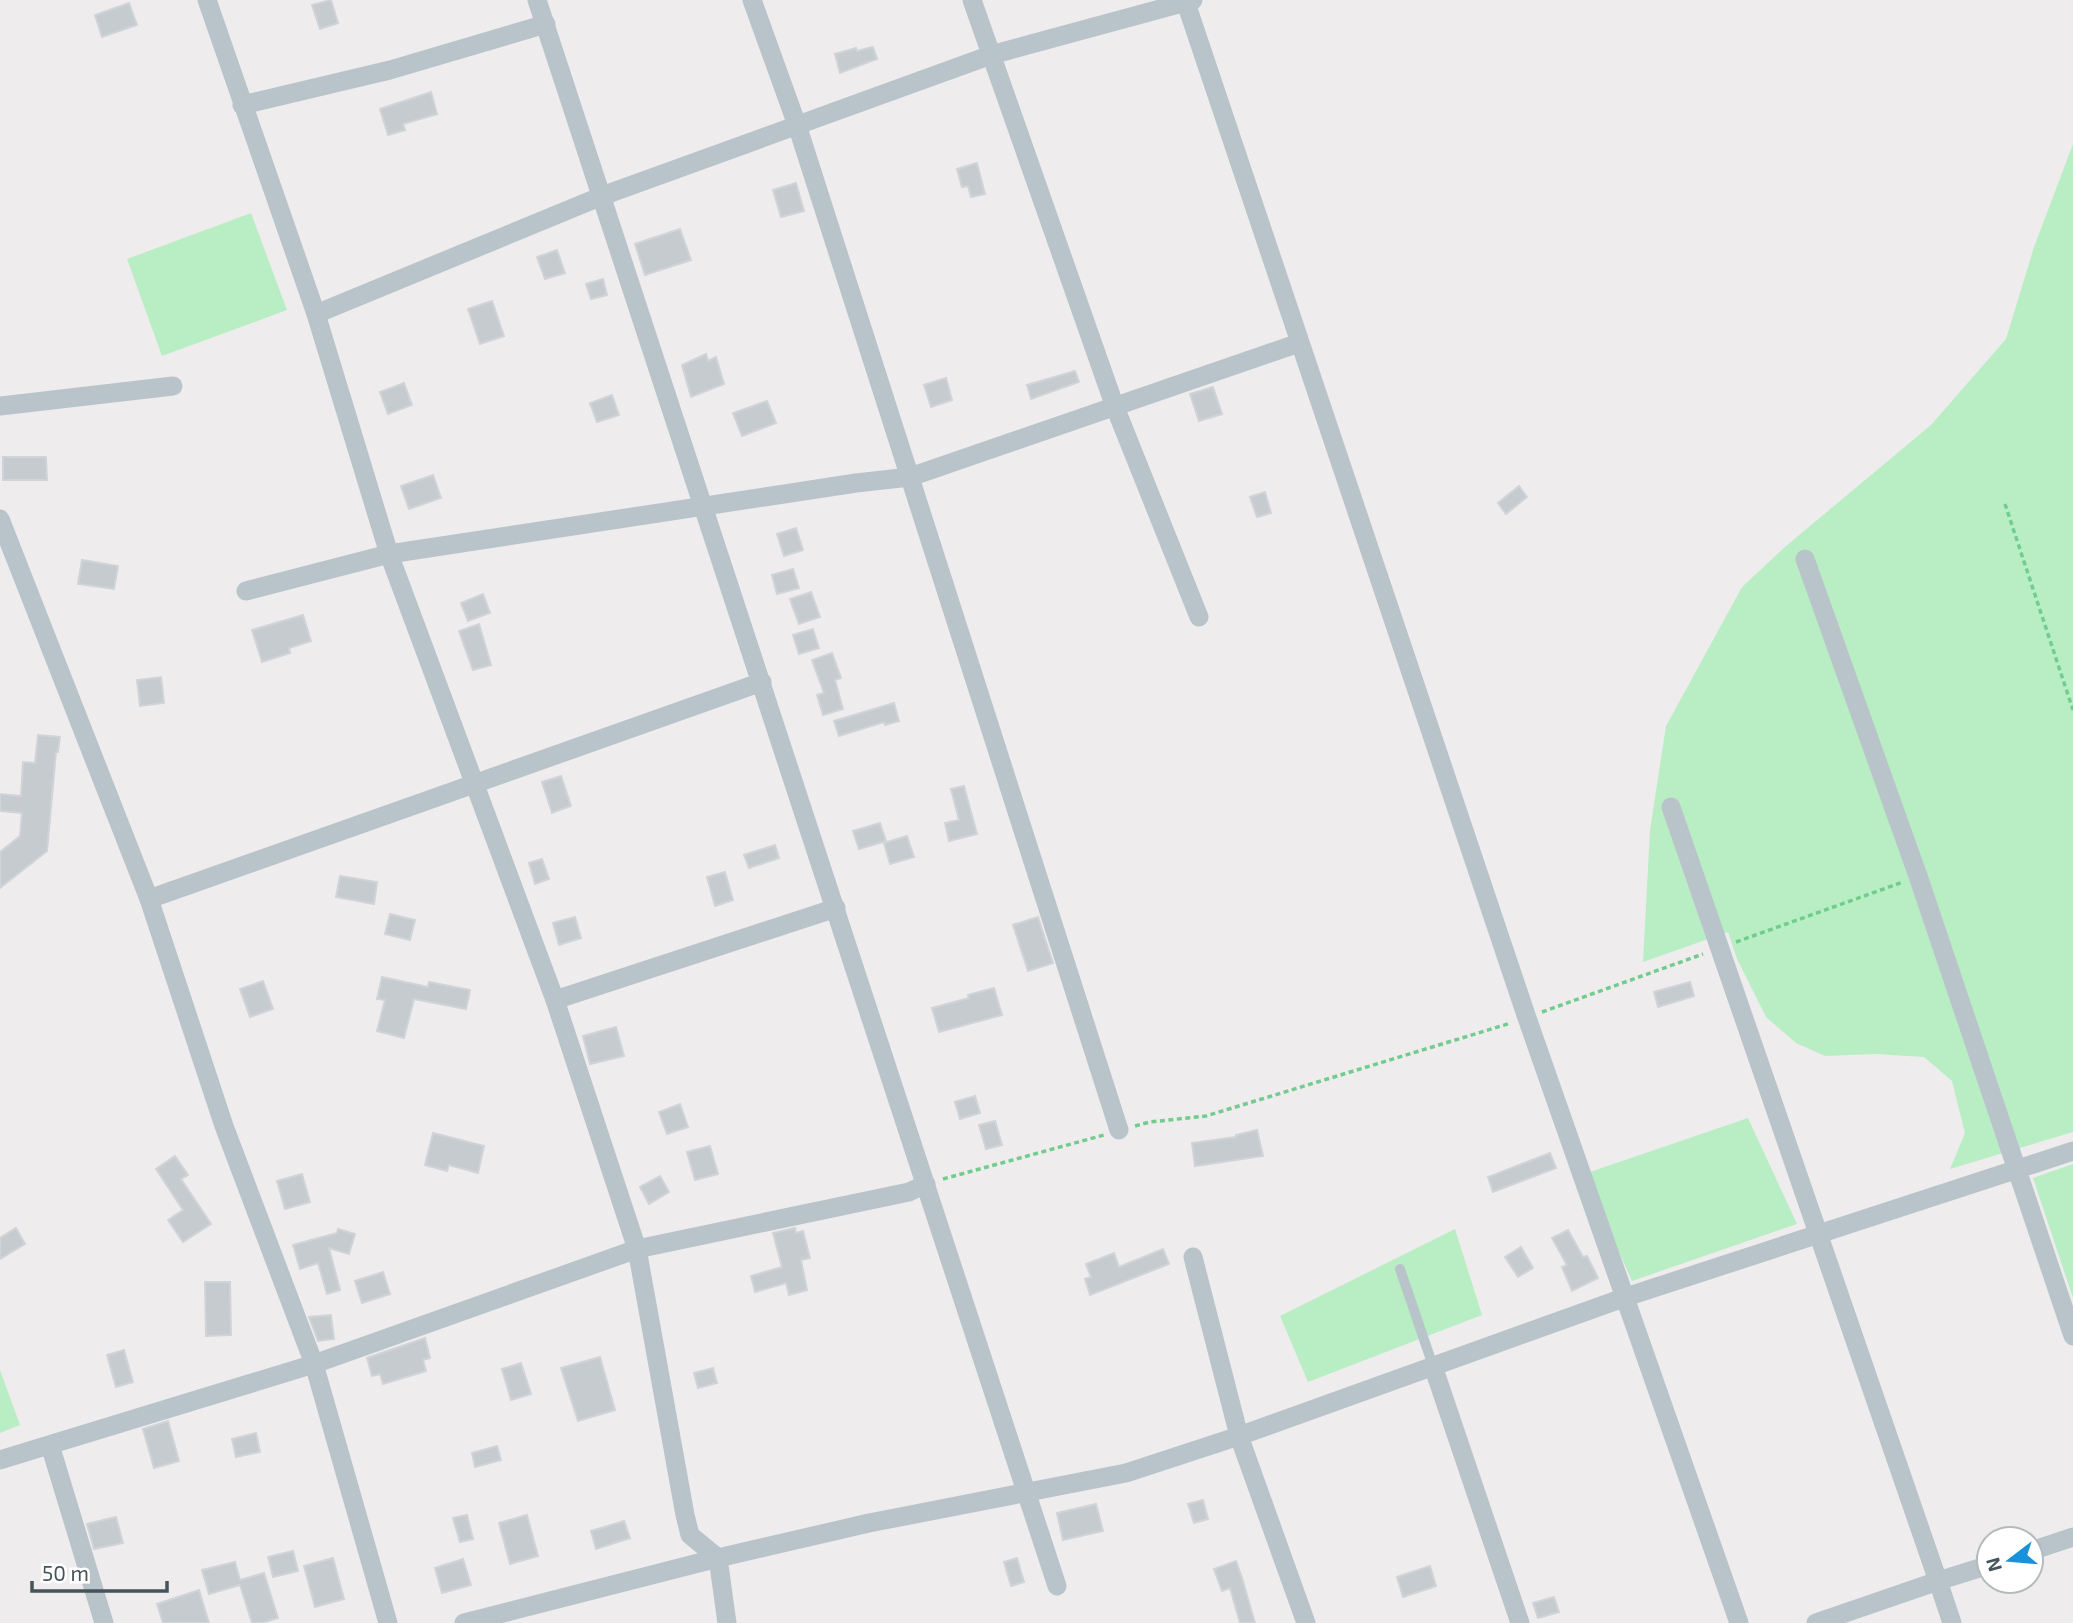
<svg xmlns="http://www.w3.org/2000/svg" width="2073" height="1623" viewBox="0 0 2073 1623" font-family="'Exo 2',sans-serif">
	<rect width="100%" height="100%" fill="#efeced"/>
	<g fill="#b9eec4">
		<path d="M 2073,144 L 2073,1132 L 1950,1169 L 1965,1133 L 1952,1081 L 1924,1057 L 1875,1054 L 1825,1056 L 1796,1043 L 1766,1017 L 1737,959 L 1728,932 L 1643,962 L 1650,830 L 1666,726 L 1742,587 L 1786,546 L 1931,425 L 2006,339 L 2034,247 Z"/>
		<path d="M 251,213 L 287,310 L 162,356 L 127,259 Z"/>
		<path d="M 1748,1118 L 1797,1224 L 1632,1281 L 1584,1174 Z"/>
		<path d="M 2073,1164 L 2073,1298 L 2033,1178 Z"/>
		<path d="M 1455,1229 L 1482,1315 L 1308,1382 L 1280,1316 Z"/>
		<path d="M 0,1370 L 20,1425 L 0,1433 Z"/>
	</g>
	<g fill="#c6cbcf" stroke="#d0d4d8" stroke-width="2">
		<path d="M 331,0 L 338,23 L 320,29 L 312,5 Z"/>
		<path d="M 129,3 L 137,25 L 102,37 L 95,15 Z"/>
		<path d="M 873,47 L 877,59 L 840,73 L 835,54 L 856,48 L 857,51 Z"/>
		<path d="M 431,92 L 437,114 L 403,124 L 405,130 L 388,135 L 380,109 Z"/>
		<path d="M 977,163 L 985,194 L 971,197 L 968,186 L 962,187 L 957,169 Z"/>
		<path d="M 796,183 L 804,211 L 781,217 L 773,190 Z"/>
		<path d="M 680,229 L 691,260 L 645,275 L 635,244 Z"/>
		<path d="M 557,250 L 565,273 L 545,279 L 537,257 Z"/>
		<path d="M 603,279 L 607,295 L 591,299 L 586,284 Z"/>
		<path d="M 492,301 L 504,336 L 480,344 L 468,309 Z"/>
		<path d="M 706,354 L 708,361 L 716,357 L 724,384 L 691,397 L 682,365 Z"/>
		<path d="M 1075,371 L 1079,382 L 1031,399 L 1027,385 Z"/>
		<path d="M 946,378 L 952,400 L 931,407 L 924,385 Z"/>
		<path d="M 404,383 L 412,405 L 388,414 L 380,392 Z"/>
		<path d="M 1213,387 L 1222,414 L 1199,421 L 1190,394 Z"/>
		<path d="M 612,395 L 619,415 L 597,422 L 590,403 Z"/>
		<path d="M 767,401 L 776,423 L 742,436 L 733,413 Z"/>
		<path d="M 3,457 L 46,457 L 47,480 L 3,480 Z"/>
		<path d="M 433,475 L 441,498 L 409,509 L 401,486 Z"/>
		<path d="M 1519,486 L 1527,497 L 1506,514 L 1498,503 Z"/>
		<path d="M 1265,492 L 1271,513 L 1257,517 L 1250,497 Z"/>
		<path d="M 796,528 L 803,550 L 784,556 L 777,534 Z"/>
		<path d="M 82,560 L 118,566 L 114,589 L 78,584 Z"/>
		<path d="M 793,569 L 799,588 L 777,594 L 772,575 Z"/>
		<path d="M 811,592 L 820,617 L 799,624 L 790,599 Z"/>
		<path d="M 483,594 L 490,613 L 468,621 L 461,603 Z"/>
		<path d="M 303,615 L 311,641 L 289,648 L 290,653 L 262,662 L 252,630 Z"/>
		<path d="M 479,624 L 491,665 L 473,670 L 459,631 Z"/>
		<path d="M 813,629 L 819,648 L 799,654 L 793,635 Z"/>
		<path d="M 832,653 L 841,678 L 835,680 L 843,709 L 823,715 L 817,695 L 824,693 L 812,660 Z"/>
		<path d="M 161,677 L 164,703 L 140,706 L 137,680 Z"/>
		<path d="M 894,703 L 899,721 L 885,725 L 884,722 L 839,736 L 834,721 Z"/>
		<path d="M 38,735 L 60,737 L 58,752 L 56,752 L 47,851 L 0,888 L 0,852 L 20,836 L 22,813 L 0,811 L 0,794 L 21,796 L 23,762 L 35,763 Z"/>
		<path d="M 561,776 L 571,806 L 552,813 L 542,782 Z"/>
		<path d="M 964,786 L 977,834 L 949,841 L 945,823 L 959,820 L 951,789 Z"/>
		<path d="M 880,823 L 886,841 L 859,849 L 853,831 Z"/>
		<path d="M 907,836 L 914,857 L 890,864 L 884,843 Z"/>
		<path d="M 775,845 L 779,858 L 749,868 L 744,855 Z"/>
		<path d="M 542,859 L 549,879 L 535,884 L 529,863 Z"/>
		<path d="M 725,872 L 733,900 L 715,906 L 707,877 Z"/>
		<path d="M 340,876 L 377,882 L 374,904 L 336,897 Z"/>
		<path d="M 390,914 L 415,920 L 410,940 L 385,934 Z"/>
		<path d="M 575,917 L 581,938 L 559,945 L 553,923 Z"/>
		<path d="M 1038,917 L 1053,963 L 1028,971 L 1013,925 Z"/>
		<path d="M 382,977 L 428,987 L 429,982 L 470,990 L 466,1009 L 414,999 L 404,1038 L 377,1031 L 385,1000 L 377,999 Z"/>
		<path d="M 263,981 L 273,1009 L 250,1017 L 240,989 Z"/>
		<path d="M 1690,982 L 1694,996 L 1658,1007 L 1654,992 Z"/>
		<path d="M 994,988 L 1002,1015 L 939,1032 L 932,1008 L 969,998 L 968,995 Z"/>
		<path d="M 616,1027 L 624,1056 L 590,1064 L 583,1036 Z"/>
		<path d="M 975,1096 L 980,1113 L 960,1119 L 955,1102 Z"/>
		<path d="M 680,1104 L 688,1127 L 667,1134 L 659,1112 Z"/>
		<path d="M 995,1121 L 1002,1145 L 986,1149 L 979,1125 Z"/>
		<path d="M 1257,1130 L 1263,1156 L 1195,1166 L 1192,1143 L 1236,1137 L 1236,1135 Z"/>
		<path d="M 433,1133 L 484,1146 L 478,1173 L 449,1165 L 447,1171 L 425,1165 Z"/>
		<path d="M 710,1146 L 718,1174 L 695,1180 L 687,1152 Z"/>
		<path d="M 1550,1153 L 1556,1168 L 1493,1192 L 1488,1177 Z"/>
		<path d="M 175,1156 L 188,1175 L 181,1179 L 211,1224 L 183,1242 L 168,1220 L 183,1210 L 156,1169 Z"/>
		<path d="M 302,1174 L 310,1202 L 285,1209 L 277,1181 Z"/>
		<path d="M 660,1176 L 669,1192 L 649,1204 L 640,1187 Z"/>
		<path d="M 16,1228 L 25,1244 L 0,1259 L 0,1238 Z"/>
		<path d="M 795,1228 L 796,1233 L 803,1231 L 810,1258 L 801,1260 L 807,1290 L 789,1295 L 786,1283 L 755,1292 L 751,1276 L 782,1267 L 773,1233 Z"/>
		<path d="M 338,1229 L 355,1234 L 349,1254 L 329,1248 L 340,1290 L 327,1294 L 318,1263 L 300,1269 L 293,1245 L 337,1233 Z"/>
		<path d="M 1568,1230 L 1583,1257 L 1587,1256 L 1598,1278 L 1572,1291 L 1562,1267 L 1567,1265 L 1552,1238 Z"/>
		<path d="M 1521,1247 L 1533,1268 L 1518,1277 L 1505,1257 Z"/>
		<path d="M 1163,1249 L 1169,1264 L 1090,1295 L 1085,1279 L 1091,1277 L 1086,1264 L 1114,1253 L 1119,1267 Z"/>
		<path d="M 383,1272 L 390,1294 L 362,1303 L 355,1281 Z"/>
		<path d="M 205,1282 L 230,1282 L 231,1335 L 206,1336 Z"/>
		<path d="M 331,1315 L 334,1339 L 318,1341 L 309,1317 Z"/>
		<path d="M 425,1338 L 430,1358 L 423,1360 L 426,1371 L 383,1384 L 380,1374 L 372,1376 L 367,1358 Z"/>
		<path d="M 124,1350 L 133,1382 L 116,1387 L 107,1355 Z"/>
		<path d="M 600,1357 L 615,1410 L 578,1421 L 561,1368 Z"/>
		<path d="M 521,1363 L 531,1394 L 511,1400 L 502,1369 Z"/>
		<path d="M 713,1368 L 717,1383 L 698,1388 L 694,1373 Z"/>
		<path d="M 168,1421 L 179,1461 L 154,1468 L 143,1429 Z"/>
		<path d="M 256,1433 L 260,1452 L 236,1457 L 232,1439 Z"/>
		<path d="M 497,1446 L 501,1460 L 475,1467 L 472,1453 Z"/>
		<path d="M 1203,1500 L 1208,1519 L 1194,1523 L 1188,1504 Z"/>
		<path d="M 1096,1504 L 1103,1531 L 1063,1540 L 1057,1513 Z"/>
		<path d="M 467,1515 L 473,1539 L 460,1542 L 453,1518 Z"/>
		<path d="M 527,1515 L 538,1556 L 510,1564 L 499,1523 Z"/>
		<path d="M 116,1517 L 123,1543 L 94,1549 L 87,1524 Z"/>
		<path d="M 624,1521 L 630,1538 L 596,1549 L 591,1531 Z"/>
		<path d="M 293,1551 L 298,1571 L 273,1577 L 268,1557 Z"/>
		<path d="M 333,1558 L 344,1599 L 315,1607 L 304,1566 Z"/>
		<path d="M 1017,1558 L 1024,1582 L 1011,1586 L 1004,1562 Z"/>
		<path d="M 463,1559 L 471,1585 L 442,1593 L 435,1568 Z"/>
		<path d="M 1236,1561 L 1242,1578 L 1255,1623 L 1240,1623 L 1230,1588 L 1222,1591 L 1214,1569 Z"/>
		<path d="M 235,1562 L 240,1580 L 264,1573 L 278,1618 L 262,1623 L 252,1623 L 240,1585 L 209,1594 L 202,1570 Z"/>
		<path d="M 1430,1566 L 1436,1586 L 1403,1597 L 1397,1577 Z"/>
		<path d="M 199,1590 L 209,1623 L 163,1623 L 157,1604 Z"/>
		<path d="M 1554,1597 L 1559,1612 L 1538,1618 L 1533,1603 Z"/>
	</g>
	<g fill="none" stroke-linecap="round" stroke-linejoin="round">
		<g stroke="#72cc8f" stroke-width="3.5" stroke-dasharray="5 3.5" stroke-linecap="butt">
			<path d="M 2005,504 L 2073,710"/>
			<path d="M 1736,942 L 1903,882"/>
			<path d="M 1542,1012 L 1703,954"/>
			<path d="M 1135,1126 L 1150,1122 L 1206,1116 L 1511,1023"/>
			<path d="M 943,1179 L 1104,1135"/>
		</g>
		<path stroke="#b8c4ca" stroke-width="10" d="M 1400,1269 L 1433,1366"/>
		<g stroke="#b8c4ca" stroke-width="19">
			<path d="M 207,0 L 316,314 L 389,554 L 555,1000 L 637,1249 L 685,1515 L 690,1535 L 718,1558 L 727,1623"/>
			<path d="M 537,0 L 1057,1586"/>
			<path d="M 752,0 L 797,125 L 1119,1130"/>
			<path d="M 972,0 L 1115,407 L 1199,617"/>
			<path d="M 1185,0 L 1527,1018 L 1739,1623"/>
			<path d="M 242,105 L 390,70 L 546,24"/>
			<path d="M 316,314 L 602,196 L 991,55 L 1193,0"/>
			<path d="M 0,406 L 173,386"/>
			<path d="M 0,519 L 149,899 L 224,1126 L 314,1364 L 388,1623"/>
			<path d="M 1805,559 L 1918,876 L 2073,1336"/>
			<path d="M 246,591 L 389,554 L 856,483 L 910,477 L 1299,343"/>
			<path d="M 1671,807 L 1938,1581 L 1989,1565"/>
			<path d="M 149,899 L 762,682"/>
			<path d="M 555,1000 L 836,908"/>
			<path d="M 1193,1257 L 1239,1436 L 1306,1623"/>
			<path d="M 1433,1366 L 1520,1623"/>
			<path d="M 50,1445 L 104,1623"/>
			<path d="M 0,1460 L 314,1364 L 637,1249 L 909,1192 L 926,1184"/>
			<path d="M 2031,1551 L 2073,1537"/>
			<path d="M 464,1623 L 718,1558 L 869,1523 L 1126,1473 L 1239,1436 L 1626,1297 L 2073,1151"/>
			<path d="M 1816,1623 L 1938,1581 L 1952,1623"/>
		</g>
	</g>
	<g transform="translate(2010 1560) rotate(254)"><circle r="33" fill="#ffffff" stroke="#b5bbbd" stroke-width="2"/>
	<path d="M0-5L12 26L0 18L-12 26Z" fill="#1892dd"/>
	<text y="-10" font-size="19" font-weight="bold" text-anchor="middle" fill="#45545a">N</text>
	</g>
	<path d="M32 1581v10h135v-10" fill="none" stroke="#45545a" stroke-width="3.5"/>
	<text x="42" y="1581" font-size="21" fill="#45545a" stroke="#ffffff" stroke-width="5" paint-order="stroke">50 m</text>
</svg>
